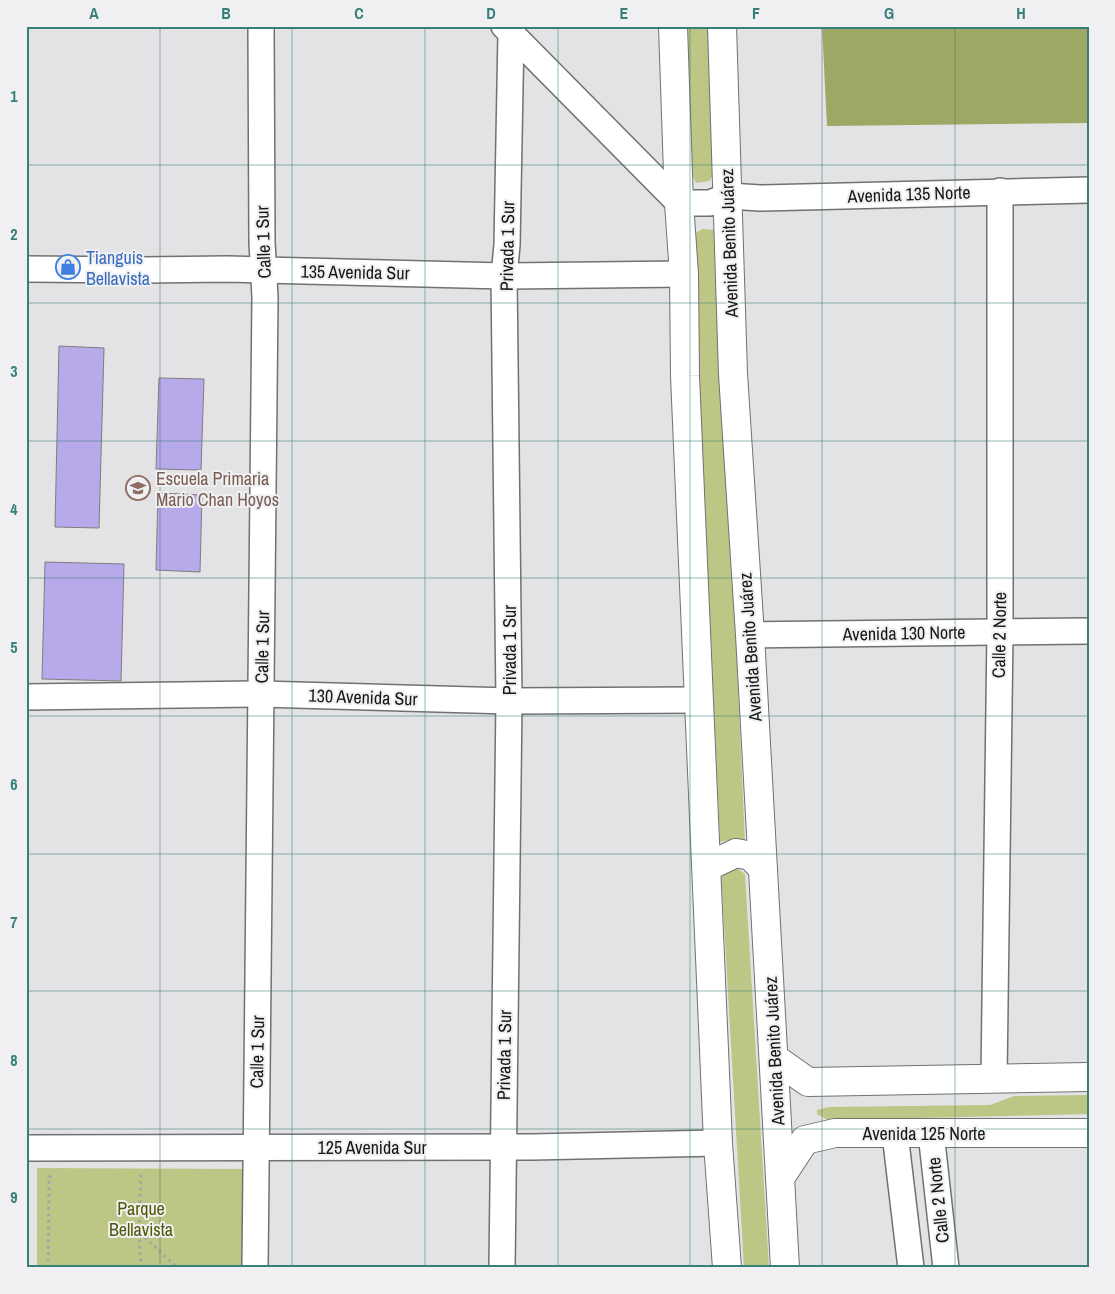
<svg xmlns="http://www.w3.org/2000/svg" width="1115" height="1294" viewBox="0 0 1115 1294" font-family="'Archivo Narrow',sans-serif">
	<rect width="100%" height="100%" fill="#e3e3e5"/>
	<g fill="#bdc685">
		<path d="M 683,26 L 710,26 L 715,173 L 709,181 L 696,183 L 687,163 Z"/>
		<path d="M 702,229 L 715,230 L 724,374 L 745,842 L 728,840 L 720,842 L 693,235 Z"/>
		<path d="M 734,866 L 745,874 L 769,1268 L 744,1268 L 721,873 Z"/>
		<path d="M 1089,1095 L 1089,1114 L 828,1120 L 817,1114 L 817,1110 L 829,1107 L 990,1105 L 1014,1096 Z"/>
		<path d="M 37,1168 L 246,1169 L 244,1268 L 37,1268 Z"/>
	</g>
	<path fill="#9ea763" d="M 822,26 L 1089,26 L 1089,123 L 827,126 Z"/>
	<g fill="#b8aaea" stroke="#7d7d7e">
		<path d="M 59,346 L 104,348 L 99,528 L 55,527 Z"/>
		<path d="M 159,378 L 204,379 L 201,470 L 156,469 Z"/>
		<path d="M 158,493 L 202,495 L 200,572 L 156,570 Z"/>
		<path d="M 45,562 L 124,564 L 121,681 L 42,679 Z"/>
	</g>
	<g fill="none" stroke-linecap="round" stroke-linejoin="round">
		<defs>
			<g id="minor">
				<path d="M 504,26 L 679,203 L 710,203 L 729,196 L 760,198 L 1089,190"/>
				<path d="M 26,269 L 142,270 L 227,269 L 504,276 L 684,274"/>
				<path d="M 750,635 L 1089,631"/>
				<path d="M 26,697 L 261,694 L 509,701 L 699,700"/>
				<path d="M 994,1078 L 1000,632 L 1000,191"/>
				<path d="M 931,1133 L 946,1268"/>
				<path d="M 895,1134 L 911,1268"/>
				<path d="M 26,1148 L 532,1147 L 718,1143"/>
				<path d="M 255,1268 L 265,297 L 262,242 L 261,26"/>
				<path d="M 502,1268 L 509,701 L 504,276 L 507,245 L 511,33"/>
			</g>
			<g id="major">
				<path d="M 673,26 L 679,203 L 684,274 L 685,376 L 718,1143 L 727,1268"/>
				<path d="M 722,26 L 733,374 L 750,635 L 785,1268"/>
				<path d="M 707,867 L 736,853 L 751,856 L 763,869"/>
				<path d="M 774,1058 L 808,1082 L 1089,1077"/>
				<path d="M 780,1178 L 805,1140 L 835,1133 L 1089,1133"/>
			</g>
		</defs>
		<use href="#minor" stroke="#717172" stroke-width="28"/>
		<use href="#major" stroke="#717172" stroke-width="30"/>
		<g stroke="#a4a4a5" stroke-width="3" stroke-dasharray="2.5 4" stroke-linecap="butt">
			<path d="M 140,1233 L 178,1268"/>
			<path d="M 48,1268 L 49,1177 L 54,1175"/>
			<path d="M 141,1268 L 139,1233 L 141,1173"/>
		</g>
		<use href="#minor" stroke="#fff" stroke-width="25"/>
		<use href="#major" stroke="#fff" stroke-width="28"/>
	</g>
	<path fill="none" stroke="#387f79" stroke-width="1" stroke-opacity="0.55" d="M 160,26 L 160,1268M 292,26 L 292,1268M 425,26 L 425,1268M 558,26 L 558,1268M 690,26 L 690,1268M 822,26 L 822,1268M 955,26 L 955,1268M 26,165 L 1089,165M 26,303 L 1089,303M 26,441 L 1089,441M 26,578 L 1089,578M 26,716 L 1089,716M 26,854 L 1089,854M 26,991 L 1089,991M 26,1129 L 1089,1129"/>
	<defs>
		<symbol id="shop-ring" viewBox="-11 -11 22 22"><circle r="9.5" fill="#f0f0f2" stroke="#3f7fe0" stroke-width="1.5"/><path d="M-5-2.5h2.3a2.7 3.5 0 0 1 5.4 0H5L5.5 6h-11ZM-1.5-2.5h3a1.5 2.3 0 0 0-3 0Z" fill="#3f7fe0"/></symbol>
		<symbol id="school-ring" viewBox="-11 -11 22 22"><circle r="9.5" fill="#f0f0f2" stroke="#8d6e63" stroke-width="1.5"/><path d="M0-5L7-2L0 1L-7-2ZM-4 1L0 2.5L4 1V4Q0 6-4 4Z" fill="#8d6e63"/></symbol>
	</defs>
	<g fill-rule="evenodd">
		<use href="#shop-ring" x="54" y="253" width="28" height="28"/>
		<use href="#school-ring" x="124" y="474" width="28" height="28"/>
	</g>
	<g text-anchor="middle" dominant-baseline="central" stroke-width="4" stroke-linejoin="round" paint-order="stroke">
		<g font-size="18" fill="#171717" stroke="#f0f0f2">
			<text transform="translate(909 194) rotate(-2)">Avenida 135 Norte</text>
			<text transform="translate(263 242) rotate(-92)">Calle 1 Sur</text>
			<text transform="translate(729 243) rotate(-92)">Avenida Benito Juárez</text>
			<text transform="translate(507 246) rotate(-89)">Privada 1 Sur</text>
			<text transform="translate(355 272) rotate(1)">135 Avenida Sur</text>
			<text transform="translate(904 633) rotate(-1)">Avenida 130 Norte</text>
			<text transform="translate(999 635) rotate(-89)">Calle 2 Norte</text>
			<text transform="translate(262 647) rotate(-89)">Calle 1 Sur</text>
			<text transform="translate(750 647) rotate(-94)">Avenida Benito Juárez</text>
			<text transform="translate(509 650) rotate(-90)">Privada 1 Sur</text>
			<text transform="translate(363 697) rotate(2)">130 Avenida Sur</text>
			<text transform="translate(774 1051) rotate(-93)">Avenida Benito Juárez</text>
			<text transform="translate(257 1052) rotate(-89)">Calle 1 Sur</text>
			<text transform="translate(504 1055) rotate(-89)">Privada 1 Sur</text>
			<text x="924" y="1133">Avenida 125 Norte</text>
			<text x="372" y="1147">125 Avenida Sur</text>
			<text transform="translate(938 1200) rotate(-96)">Calle 2 Norte</text>
		</g>
		<g font-size="18" fill="#366cbe" stroke="#f0f0f2" text-anchor="start">
			<text x="86" y="257">Tianguis<tspan x="86" dy="21">Bellavista</tspan></text>
		</g>
		<g font-size="18" fill="#785e54" stroke="#f0f0f2" text-anchor="start">
			<text x="156" y="478">Escuela Primaria<tspan x="156" dy="21">Mario Chan Hoyos</tspan></text>
		</g>
		<g font-size="18" fill="#515804" stroke="#f0f0f2">
			<text x="141" y="1208">Parque<tspan x="141" dy="21">Bellavista</tspan></text>
		</g>
	</g>
	<rect width="1115" height="1294" fill="none" stroke="#f0f0f2" stroke-width="55"/>
	<rect x="28" y="28" width="1060" height="1238" fill="none" stroke="#387f79" stroke-width="2"/>
	<g font-size="16" text-anchor="middle" font-weight="bold" fill="#387f79">
		<text x="94" y="19">A</text>
		<text x="226" y="19">B</text>
		<text x="359" y="19">C</text>
		<text x="491" y="19">D</text>
		<text x="624" y="19">E</text>
		<text x="756" y="19">F</text>
		<text x="889" y="19">G</text>
		<text x="1021" y="19">H</text>
		<text x="14" y="102">1</text>
		<text x="14" y="240">2</text>
		<text x="14" y="377">3</text>
		<text x="14" y="515">4</text>
		<text x="14" y="653">5</text>
		<text x="14" y="790">6</text>
		<text x="14" y="928">7</text>
		<text x="14" y="1066">8</text>
		<text x="14" y="1203">9</text>
	</g>
</svg>
